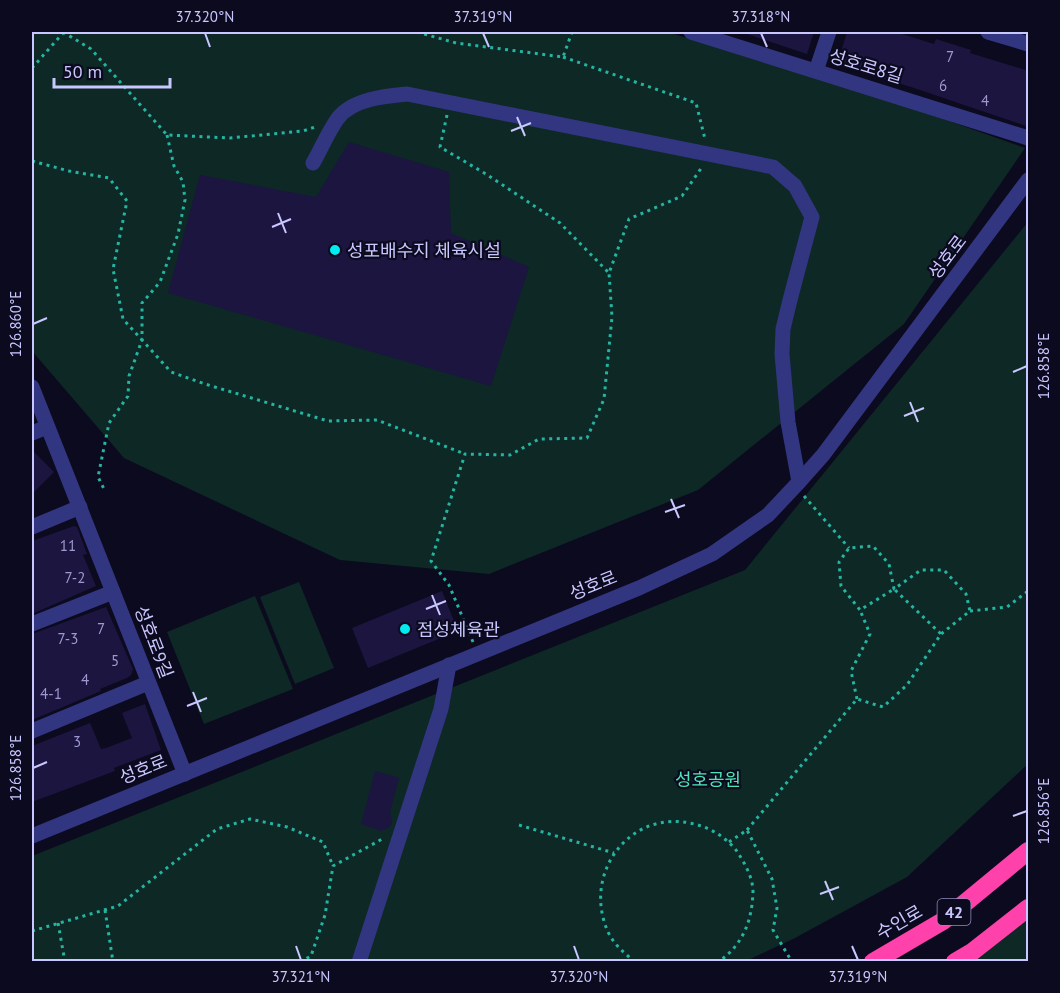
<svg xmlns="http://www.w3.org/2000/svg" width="1060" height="993" viewBox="0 0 1060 993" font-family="'PT Sans','Noto Sans KR',sans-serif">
	<rect width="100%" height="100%" fill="#0c0a1e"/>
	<g fill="#0d2825">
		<path d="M 32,32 L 667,32 L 862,90 L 1025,148 L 904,324 L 698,490 L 489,574 L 340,560 L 124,458 L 32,351 Z"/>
		<path d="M 1028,222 L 1028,764 L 907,877 L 795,938 L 746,961 L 32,962 L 32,856 L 745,570 Z"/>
		<path d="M 299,582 L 334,668 L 295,684 L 260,597 Z"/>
		<path d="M 255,596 L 293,689 L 204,724 L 167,632 Z"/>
		<path d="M 1028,912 L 1028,961 L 949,961 Z"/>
	</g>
	<g fill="#1b1540">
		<path d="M 747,32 L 814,32 L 807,54 L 747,34 Z"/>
		<path d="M 847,32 L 896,32 L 934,44 L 936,39 L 971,50 L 970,53 L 1029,71 L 1029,127 L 911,87 L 837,65 Z"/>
		<path d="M 349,142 L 449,172 L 451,233 L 529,267 L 491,386 L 168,293 L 200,175 L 316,197 Z"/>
		<path d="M 32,450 L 54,472 L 32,494 Z"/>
		<path d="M 74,526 L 77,527 L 87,554 L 83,555 L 96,586 L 32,614 L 32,541 Z"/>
		<path d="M 442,591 L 458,631 L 368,668 L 352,628 Z"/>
		<path d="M 106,607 L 133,669 L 131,675 L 127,678 L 100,689 L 101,691 L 32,720 L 32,634 Z"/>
		<path d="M 145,704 L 161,750 L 114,768 L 115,771 L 32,802 L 32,746 L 90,723 L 101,749 L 106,748 L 132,738 L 122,713 Z"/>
		<path d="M 375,771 L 399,778 L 390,812 L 392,822 L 390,827 L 381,831 L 361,824 Z"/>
	</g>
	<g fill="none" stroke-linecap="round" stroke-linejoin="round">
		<g stroke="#24b5a2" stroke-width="3" stroke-dasharray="3 4.5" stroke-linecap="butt">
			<path d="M 63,32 L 91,49 L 167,135 L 230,138 L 303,131 L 315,127"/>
			<path d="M 417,32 L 456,43 L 563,57 L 572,32"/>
			<path d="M 563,57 L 696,103 L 705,139"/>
			<path d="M 32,68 L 63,33"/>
			<path d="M 447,115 L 440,147 L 486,174 L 560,223 L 609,273 L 629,219 L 682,196 L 702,167"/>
			<path d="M 167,135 L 174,166 L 183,182 L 185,200 L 178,234 L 160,282 L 142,303 L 142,340 L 171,372 L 205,384 L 328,421 L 377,420 L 465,454"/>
			<path d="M 32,161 L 69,171 L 109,178 L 127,201 L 113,269 L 123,319 L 142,340 L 129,376 L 128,396 L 109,423 L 98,477 L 105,491"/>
			<path d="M 804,496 L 849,548"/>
			<path d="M 970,611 L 1007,607 L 1028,591"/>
			<path d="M 473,642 L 449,585 L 431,561 L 465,454 L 510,455 L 539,439 L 587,438 L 604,399 L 612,317 L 609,273"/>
			<path d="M 857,699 L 851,671 L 870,634 L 860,610"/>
			<path d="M 519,825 L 614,853"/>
			<path d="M 747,830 L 857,699 L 883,707 L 907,685 L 941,634 L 894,589 L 860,610 L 841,586 L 839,562 L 849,548 L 873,546 L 889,564 L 894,589 L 921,570 L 944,570 L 966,594 L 970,611 L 941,634"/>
			<path d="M 729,842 L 747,830 L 772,879 L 777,908 L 773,930 L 792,962"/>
			<path d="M 105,910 L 113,962"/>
			<path d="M 58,923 L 65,962"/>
			<path d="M 32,931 L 118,906 L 217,829 L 250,819 L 287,827 L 323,842 L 333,866"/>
			<path d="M 300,962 L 311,956 L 325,915 L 333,866 L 384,838"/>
			<path d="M 635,962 C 623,952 611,942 606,927 C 584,869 633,808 694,824 C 711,828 725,837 736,850 C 744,862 753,877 753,892 C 752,921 743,945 718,962"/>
		</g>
		<g stroke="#323580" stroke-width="15">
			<path d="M 691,32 L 1028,138"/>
			<path d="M 988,32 L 1028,44"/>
			<path d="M 816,71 L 829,32"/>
			<path d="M 313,163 C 321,149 328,132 338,118 C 353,99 385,96 407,94 L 773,167 L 795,186 L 812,217 L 790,300 L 783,329 L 782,354 L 788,422 L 799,482"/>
			<path d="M 32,387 L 185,774"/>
			<path d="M 32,433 L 47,427"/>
			<path d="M 32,527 L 80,507"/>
			<path d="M 32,624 L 113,592"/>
			<path d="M 32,731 L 148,683"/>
			<path d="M 32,836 L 639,588 L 712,554 L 768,515 L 799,482 L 823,455 L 1028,180"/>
			<path d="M 359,962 L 441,709 L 449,665"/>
		</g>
		<g stroke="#ff42ab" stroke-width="18">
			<path d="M 873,962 L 943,921 L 1028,851"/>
			<path d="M 955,962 L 972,952 L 1028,908"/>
		</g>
	</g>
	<path fill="none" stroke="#c9c7ff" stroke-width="2" d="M 205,33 L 210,47M 483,33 L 489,47M 761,33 L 767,47M 517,117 L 525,136M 511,131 L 531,123M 278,213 L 286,233M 272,227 L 291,219M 33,324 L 47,318M 1013,372 L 1027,366M 910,402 L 918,422M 904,416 L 924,408M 671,499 L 679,518M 665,512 L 685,505M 432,595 L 440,615M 426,609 L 446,601M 193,692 L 201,712M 187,706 L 207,698M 33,768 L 47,762M 1013,816 L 1027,811M 825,881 L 833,900M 820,894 L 839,887M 296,946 L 301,960M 574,946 L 579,960M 852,946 L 858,960"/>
	<g fill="#00ecf2" stroke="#0c0a1e" stroke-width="2">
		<circle cx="335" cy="250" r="6"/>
		<circle cx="405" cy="629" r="6"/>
	</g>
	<g text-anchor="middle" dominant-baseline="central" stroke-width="4.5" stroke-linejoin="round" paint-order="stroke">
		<g font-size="15" fill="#9e9acf">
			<text x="950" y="56">7</text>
			<text x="943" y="85">6</text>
			<text x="985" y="100">4</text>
			<text x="68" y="545">11</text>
			<text x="75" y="577">7-2</text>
			<text x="101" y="628">7</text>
			<text x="68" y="638">7-3</text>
			<text x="115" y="660">5</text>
			<text x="85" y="679">4</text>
			<text x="51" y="693">4-1</text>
			<text x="77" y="741">3</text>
		</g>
		<rect fill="#0c0a1e" stroke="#908ebc" stroke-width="1.5" x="937.5" y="899" width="33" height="26" rx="4.5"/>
		<g font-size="16" font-weight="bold" fill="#c9c7ff">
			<text x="954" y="912">42</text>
		</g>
		<g font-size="18" fill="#c9c7ff" stroke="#0c0a1e">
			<text transform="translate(866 66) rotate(17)">성호로8길</text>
			<text transform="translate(947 257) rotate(-53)">성호로</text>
			<text transform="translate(593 585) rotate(-22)">성호로</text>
			<text transform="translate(154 642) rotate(69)">성호로9길</text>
			<text transform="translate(143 769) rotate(-22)">성호로</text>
			<text transform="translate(899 922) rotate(-30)">수인로</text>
		</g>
		<g font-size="18" fill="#c9c7ff" stroke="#0c0a1e" text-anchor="start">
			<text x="347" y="250">성포배수지 체육시설</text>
			<text x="417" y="629">점성체육관</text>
		</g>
		<g font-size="18" fill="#4ce6b4" stroke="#0c0a1e">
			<text x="708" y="779">성호공원</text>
		</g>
	</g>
	<rect width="1060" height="993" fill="none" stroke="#0c0a1e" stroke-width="66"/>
	<path d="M54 78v9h116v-9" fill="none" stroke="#c9c7ff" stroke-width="3"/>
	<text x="63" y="78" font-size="18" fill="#c9c7ff" stroke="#0c0a1e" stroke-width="4.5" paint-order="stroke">50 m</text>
	<rect x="33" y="33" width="994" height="927" fill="none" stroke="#c9c7ff" stroke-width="2"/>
	<g font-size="15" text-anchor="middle" fill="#c9c7ff">
		<text x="205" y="22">37.320°N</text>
		<text x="483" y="22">37.319°N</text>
		<text x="761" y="22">37.318°N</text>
		<text transform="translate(16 324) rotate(-90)" y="5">126.860°E</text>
		<text transform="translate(1044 366) rotate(-90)" y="5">126.858°E</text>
		<text transform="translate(16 768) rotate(-90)" y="5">126.858°E</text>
		<text transform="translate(1044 811) rotate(-90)" y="5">126.856°E</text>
		<text x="301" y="982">37.321°N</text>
		<text x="579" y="982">37.320°N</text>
		<text x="858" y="982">37.319°N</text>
	</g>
</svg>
